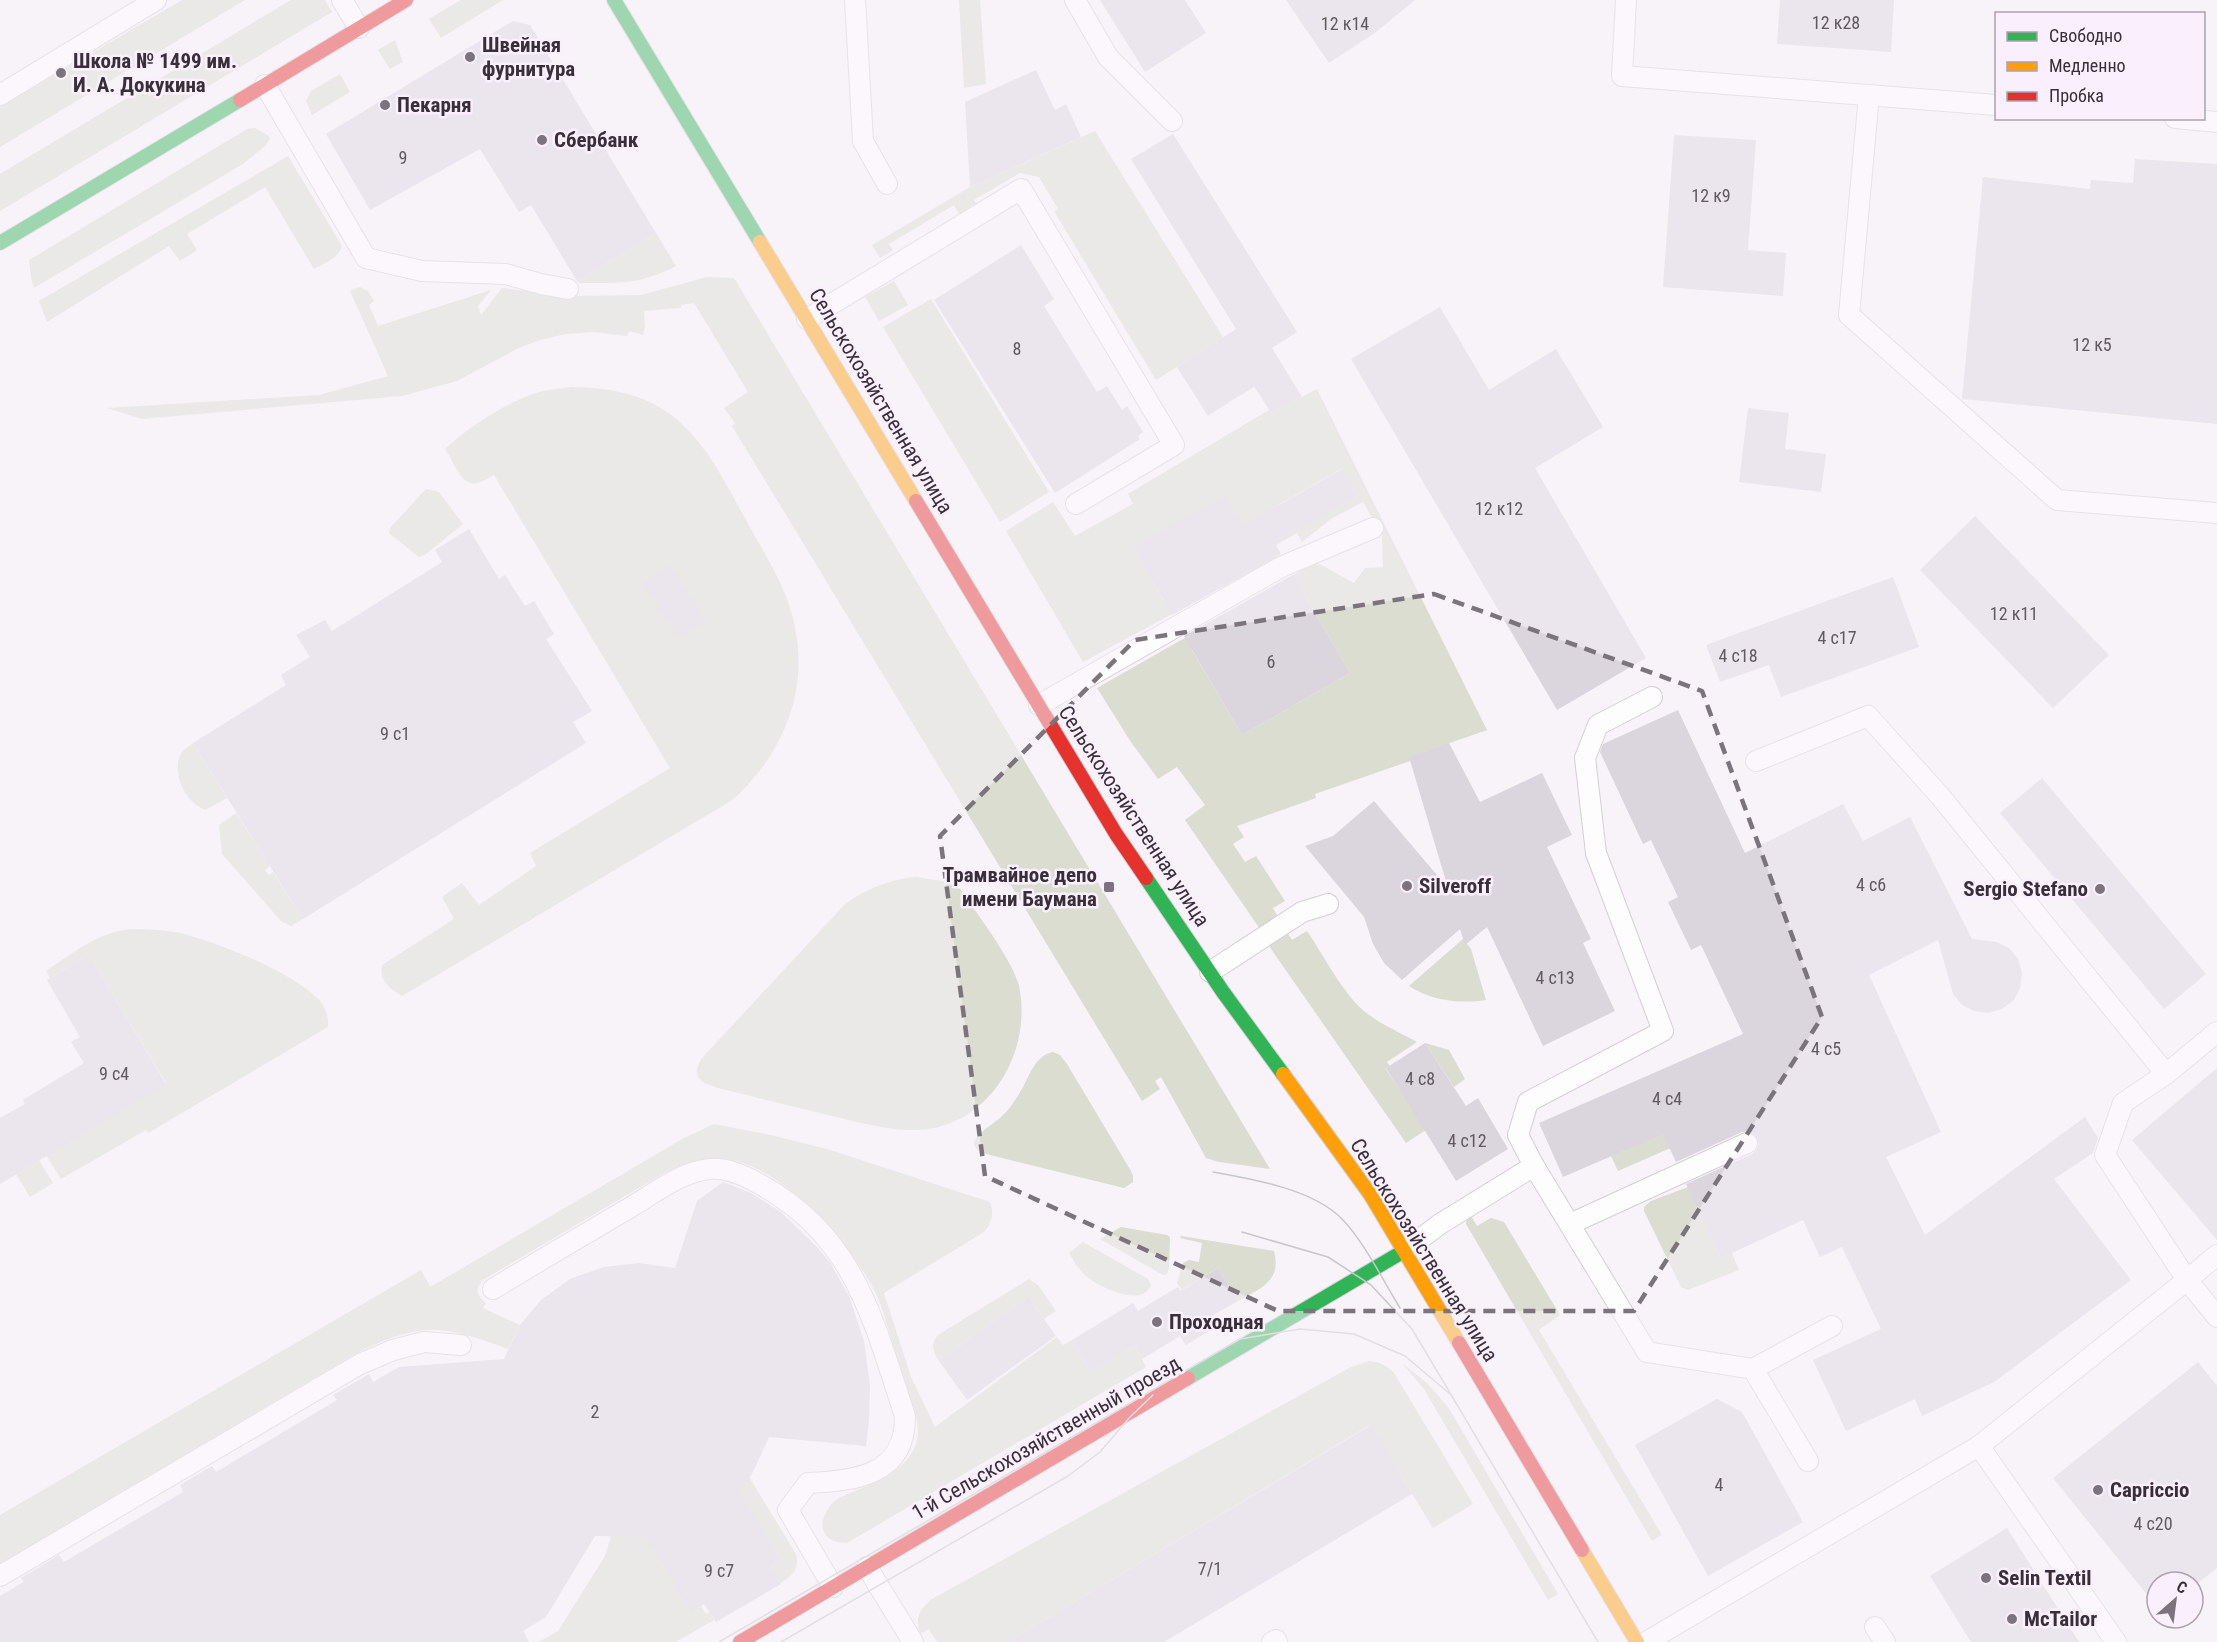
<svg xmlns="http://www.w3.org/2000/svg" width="2217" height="1642" viewBox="0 0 2217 1642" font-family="'Roboto Condensed',sans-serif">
	<rect width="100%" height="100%" fill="#f8f2f9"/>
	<g fill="#dbddd0" fill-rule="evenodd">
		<path d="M 182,0 L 245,0 L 0,147 L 0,107 Z"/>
		<path d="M 291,0 L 325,0 L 332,12 L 0,211 L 0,174 Z"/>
		<path d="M 461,0 L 503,0 L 441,38 L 429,19 Z"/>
		<path d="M 959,0 L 980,0 L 986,84 L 964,88 Z"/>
		<path d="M 395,40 L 403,62 L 390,69 L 378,50 Z"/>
		<path d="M 340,74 L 350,92 L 312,115 L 306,101 L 311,91 Z"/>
		<path d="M 255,128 L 269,136 L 270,139 L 266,145 L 243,164 L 34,288 L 31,277 L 29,260 L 247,129 Z"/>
		<path d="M 1095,131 L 1254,387 L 1241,395 L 1210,346 L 1156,380 L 1054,211 L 1058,209 L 1039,177 L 1020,173 L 974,200 L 976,203 L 959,214 L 954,205 L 889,244 L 893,250 L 880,258 L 872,245 L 970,187 Z"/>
		<path d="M 288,156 L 342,246 C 339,258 325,263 314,269 L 265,187 L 187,234 L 197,250 L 180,261 L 169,246 L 47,322 L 39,301 Z"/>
		<path d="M 656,233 L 676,266 C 639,285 619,283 579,283 L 577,281 Z"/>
		<path d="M 707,277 L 734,278 L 1270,1169 L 1219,1162 L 1206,1158 L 1161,1077 L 1155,1081 L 1160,1089 L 1142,1101 L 732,426 L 735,423 L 724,408 L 748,392 L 694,303 L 681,305 L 681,308 L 644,311 L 645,327 L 643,335 L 629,331 L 627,336 L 594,332 L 566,334 L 540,340 L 519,348 L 457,381 L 402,396 L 142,419 L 107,408 L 319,395 L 388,376 L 350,291 L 360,287 L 368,291 L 374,301 L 369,305 L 378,326 L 491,290 L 478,306 L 481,315 L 502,288 L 567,296 L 641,295 Z"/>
		<path d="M 894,281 L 908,305 L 879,321 L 865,297 Z"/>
		<path d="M 931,299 L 1049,492 L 1000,522 L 883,327 Z"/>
		<path d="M 572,387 C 675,388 702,438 746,520 C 761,548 779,575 789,605 C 814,679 788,751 731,801 L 402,996 C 389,988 379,981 382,965 L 454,919 L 442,897 L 462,883 L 479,905 L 536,866 L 530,853 L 670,768 L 494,475 C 490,477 485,480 481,482 C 461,490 454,461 445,449 C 468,427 513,398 543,391 C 553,389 563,388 572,387 Z"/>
		<path d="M 1317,389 L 1487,730 L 1410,757 L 1410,761 L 1315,794 L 1316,798 L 1237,826 L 1244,837 L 1233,844 L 1245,862 L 1256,856 L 1285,901 L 1273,908 L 1278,917 L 1260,929 L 1185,820 L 1205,805 L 1177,767 L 1158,779 L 1131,742 L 1097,688 L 1211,623 L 1192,650 L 1242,735 L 1350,673 L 1300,587 L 1231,627 L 1230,611 L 1316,562 L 1354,583 L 1365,568 L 1383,567 L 1382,534 L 1363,502 L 1331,519 L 1302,542 L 1297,533 L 1271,548 L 1276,558 L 1083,662 L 1006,531 L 1053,502 L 1075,536 L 1133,504 L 1128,494 L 1269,410 L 1271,413 ZM 1341,469 L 1357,496 L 1293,532 L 1278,505 ZM 1134,547 L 1255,550 L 1163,600 Z"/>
		<path d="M 426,489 L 439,492 L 463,524 L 426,554 L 419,557 L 389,533 L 390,528 Z"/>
		<path d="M 193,743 L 227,798 L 205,810 C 187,802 176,782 178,762 C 179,753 186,748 193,743 Z"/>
		<path d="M 236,813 L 270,866 L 265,870 L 269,875 L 273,872 L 303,919 L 291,926 L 281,921 L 222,854 L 219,825 Z"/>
		<path d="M 916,877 L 948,882 L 960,889 C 976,912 1013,961 1019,986 C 1033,1052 989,1127 918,1130 C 888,1131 858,1122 828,1115 C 792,1106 755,1097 718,1088 C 700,1082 690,1077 702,1058 L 845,904 C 866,889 890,879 916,877 Z"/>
		<path d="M 133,929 C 147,929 161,930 175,932 C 213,940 294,972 320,1001 C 326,1009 329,1018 328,1027 L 148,1133 L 146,1130 L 61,1179 L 46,1155 L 166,1083 L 89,955 L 50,978 L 46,971 C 73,953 99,931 133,929 Z"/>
		<path d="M 1307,931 C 1324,956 1342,992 1364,1011 C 1380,1024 1399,1032 1417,1042 L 1387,1062 L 1390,1066 L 1386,1069 L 1426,1130 L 1406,1143 L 1269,946 L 1288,934 L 1292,940 Z"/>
		<path d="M 1463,939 L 1471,949 L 1486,1000 C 1461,1004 1431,1001 1409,986 Z"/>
		<path d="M 1425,1043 L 1449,1050 L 1465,1079 L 1454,1087 Z"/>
		<path d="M 1053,1052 L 1060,1055 L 1067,1064 L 1131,1171 L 1133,1176 L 1133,1182 L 1124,1188 L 990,1155 C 953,1145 991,1127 1002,1116 C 1009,1110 1014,1102 1019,1094 C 1029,1079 1033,1056 1053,1052 Z"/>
		<path d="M 1724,1107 L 1730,1122 L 1618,1171 L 1611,1156 Z"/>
		<path d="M 714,1124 L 771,1135 L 827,1149 L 990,1202 C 994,1212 992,1224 984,1232 L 884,1293 L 911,1377 L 935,1427 L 1057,1337 L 1063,1345 L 1072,1340 L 1091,1371 L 1136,1345 L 1144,1358 L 1142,1359 L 1146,1367 L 847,1543 C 816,1543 817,1515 837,1499 C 873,1482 929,1468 916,1416 C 907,1390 899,1364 891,1338 C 886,1323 883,1308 876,1294 C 852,1244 784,1166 725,1159 C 703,1156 684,1164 664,1173 L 483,1280 C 475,1289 476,1295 486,1303 L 483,1308 L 520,1325 L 508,1349 C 440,1324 421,1322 355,1354 L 0,1564 L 0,1515 L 421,1270 L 430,1286 L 432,1286 L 684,1138 Z"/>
		<path d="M 39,1160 L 53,1183 L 30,1197 L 16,1174 Z"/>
		<path d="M 1688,1187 L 1721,1258 L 1732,1253 L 1739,1270 L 1688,1290 L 1681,1287 L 1644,1211 L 1644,1207 L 1651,1201 Z"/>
		<path d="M 1471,1216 L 1477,1226 L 1491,1218 L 1504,1222 L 1560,1315 L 1539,1330 L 1662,1535 L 1652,1541 L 1466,1224 L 1467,1218 Z"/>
		<path d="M 1121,1227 L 1167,1235 L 1170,1237 L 1169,1268 L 1167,1274 L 1163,1275 L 1100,1239 Z"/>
		<path d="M 1181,1236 L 1274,1251 C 1282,1281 1260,1289 1238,1301 L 1218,1268 L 1182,1290 L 1177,1283 L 1183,1263 L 1189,1260 L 1199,1262 L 1202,1243 L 1180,1238 Z"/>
		<path d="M 1083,1242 L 1148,1279 L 1151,1285 C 1144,1307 1103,1289 1090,1279 C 1080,1272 1075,1263 1069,1253 Z"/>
		<path d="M 1029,1279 L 1038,1285 L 1056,1311 L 1044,1319 L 1028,1297 L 939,1361 C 933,1352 930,1344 938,1335 Z"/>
		<path d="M 1369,1361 C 1381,1362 1386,1365 1394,1373 L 1473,1504 L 1433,1528 L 1370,1425 L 1008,1642 L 937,1642 L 929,1629 L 920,1634 C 915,1618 919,1610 932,1599 L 1351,1367 Z"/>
		<path d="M 1402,1363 L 1427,1383 L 1448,1407 L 1558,1594 L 1548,1600 L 1424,1389 Z"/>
		<path d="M 749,1477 L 796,1554 C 800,1570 791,1577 778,1584 L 770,1566 L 780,1560 L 753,1515 L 692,1611 L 701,1606 L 706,1614 L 710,1612 L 714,1620 L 676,1642 L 539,1642 L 558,1631 L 605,1556 L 611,1536 L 654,1537 L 726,1505 Z"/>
	</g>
	<g fill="#dbd5dd">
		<path d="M 1100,0 L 1185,0 L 1206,33 L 1145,72 Z"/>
		<path d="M 1286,0 L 1415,0 L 1376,32 L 1329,63 Z"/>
		<path d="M 1780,0 L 1894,0 L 1891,52 L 1777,44 Z"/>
		<path d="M 513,21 L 530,25 L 656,233 L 577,281 L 531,205 L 519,212 L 480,149 L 370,210 L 326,134 Z"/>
		<path d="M 1036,70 L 1055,110 L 1066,104 L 1081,137 L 970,187 L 965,102 Z"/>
		<path d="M 1173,134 L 1297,332 L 1272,348 L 1302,397 L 1271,413 L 1254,386 L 1208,416 L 1177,367 L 1236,329 L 1131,159 Z"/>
		<path d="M 1674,135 L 1756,140 L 1748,250 L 1786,253 L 1783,296 L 1663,287 Z"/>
		<path d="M 2135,159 L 2217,164 L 2217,424 L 1962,399 L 1983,177 L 2090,189 L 2091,180 L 2133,183 Z"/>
		<path d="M 1021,245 L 1054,299 L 1044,306 L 1097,392 L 1107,386 L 1122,410 L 1127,406 L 1143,432 L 1138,436 L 1140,439 L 1055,493 L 934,300 Z"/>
		<path d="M 1440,307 L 1489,390 L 1556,349 L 1603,427 L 1535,468 L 1646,658 L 1557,710 L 1351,359 Z"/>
		<path d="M 1748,408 L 1789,413 L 1785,449 L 1826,454 L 1821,492 L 1739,482 Z"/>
		<path d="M 1342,469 L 1357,496 L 1275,543 L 1281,554 L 1172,615 L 1133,547 L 1225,496 L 1242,526 Z"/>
		<path d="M 1975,516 L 2109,655 L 2053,708 L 1920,570 Z"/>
		<path d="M 469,529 L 499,579 L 505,575 L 525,606 L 534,601 L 554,634 L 546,639 L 592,711 L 573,722 L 586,743 L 303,919 L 193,743 L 286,685 L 281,675 L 310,657 L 296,635 L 325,620 L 332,631 L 442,562 L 435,550 Z"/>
		<path d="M 670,565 L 706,622 L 679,638 L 643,583 Z"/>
		<path d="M 1293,575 L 1350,673 L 1242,735 L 1184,636 Z"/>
		<path d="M 1893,577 L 1919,647 L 1781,697 L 1769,665 L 1720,682 L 1706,645 Z"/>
		<path d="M 1678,710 L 1745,853 L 1843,804 L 1863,841 L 1910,817 L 1972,939 L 1997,942 L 2009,948 L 2018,959 L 2022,974 L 2020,988 L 2014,1000 L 2002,1009 L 1988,1013 L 1974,1011 L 1962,1005 L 1953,994 L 1938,940 L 1869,975 L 1941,1132 L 1886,1157 L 1925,1235 L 2085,1117 L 2098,1138 L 2093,1153 L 2054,1179 L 2131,1280 L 1994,1382 L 1922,1416 L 1915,1399 L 1846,1431 L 1813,1360 L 1881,1329 L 1842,1247 L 1820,1257 L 1803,1220 L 1721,1258 L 1686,1184 L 1752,1154 L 1757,1149 L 1759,1144 L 1754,1134 L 1749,1131 L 1742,1132 L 1676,1162 L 1663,1134 L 1563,1177 L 1539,1123 L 1743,1034 L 1701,945 L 1691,950 L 1668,902 L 1678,897 L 1651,840 L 1643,844 L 1600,752 L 1603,744 Z"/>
		<path d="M 1449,743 L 1480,802 L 1542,773 L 1572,835 L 1547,847 L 1591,939 L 1583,943 L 1615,1011 L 1543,1046 L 1487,927 L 1465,945 L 1460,929 L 1402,980 L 1384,963 L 1373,944 L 1364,917 L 1305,846 L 1333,836 L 1374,801 L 1448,888 L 1409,757 Z"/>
		<path d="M 2042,778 L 2206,974 L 2164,1009 L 2000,813 Z"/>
		<path d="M 89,955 L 166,1084 L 0,1184 L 0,1118 L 25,1104 L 23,1100 L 84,1063 L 71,1042 L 80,1037 L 47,980 Z"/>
		<path d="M 1425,1043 L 1466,1106 L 1478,1098 L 1508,1149 L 1456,1181 L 1386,1068 Z"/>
		<path d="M 2217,1068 L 2217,1240 L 2132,1140 Z"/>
		<path d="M 723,1182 L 751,1193 L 781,1212 L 818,1248 L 831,1264 L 849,1296 L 864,1341 L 867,1363 L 870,1386 L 869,1421 L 866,1446 L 769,1437 L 752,1474 L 739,1490 L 780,1560 L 770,1566 L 781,1584 L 716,1622 L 704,1604 L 691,1612 L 647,1537 L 595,1536 L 546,1617 L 523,1631 L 529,1642 L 0,1642 L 0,1596 L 24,1582 L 21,1578 L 59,1555 L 64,1562 L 183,1492 L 180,1485 L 212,1466 L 216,1472 L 337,1400 L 333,1395 L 369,1374 L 373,1382 L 399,1367 L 504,1359 L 520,1325 L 541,1300 L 570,1279 L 604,1267 L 639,1263 L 675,1268 L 697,1201 Z"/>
		<path d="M 1218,1268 L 1238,1301 L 1210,1317 L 1216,1327 L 1186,1345 L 1180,1336 L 1144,1358 L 1136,1345 L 1091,1371 L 1072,1340 L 1133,1303 L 1138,1311 L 1178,1287 L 1181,1291 Z"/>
		<path d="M 1028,1297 L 1056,1336 L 967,1400 L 939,1361 Z"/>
		<path d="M 2198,1362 L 2217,1386 L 2217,1568 L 2193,1587 L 2193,1582 L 2157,1582 L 2157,1607 L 2053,1478 Z"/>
		<path d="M 1717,1399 L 1742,1412 L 1803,1522 L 1708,1576 L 1635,1445 Z"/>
		<path d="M 1371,1425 L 1412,1494 L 1164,1642 L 1008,1642 Z"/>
		<path d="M 2007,1528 L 2079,1642 L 1971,1642 L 1930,1576 Z"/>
	</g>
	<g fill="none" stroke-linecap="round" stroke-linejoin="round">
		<defs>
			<g id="lane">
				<path d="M 342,0 L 359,28"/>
				<path d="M 855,0 L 863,141 L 887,184"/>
				<path d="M 1075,0 L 1108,57 L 1172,121"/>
				<path d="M 1626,0 L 1622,76 L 1996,105"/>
				<path d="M 265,85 L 366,258 L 422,271 L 506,274 L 541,284 L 568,289"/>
				<path d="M 0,95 L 156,0"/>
				<path d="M 1869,95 L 1849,315 L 2057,500 L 2217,513"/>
				<path d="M 2175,118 L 2217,122"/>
				<path d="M 807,319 L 1021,189 L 1174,445 L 1076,504"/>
				<path d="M 1652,697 L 1598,725 L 1585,758 L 1596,853 L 1663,1031 L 1528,1102 L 1518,1135 L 1534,1166 L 1647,1352 L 1753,1369 L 1832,1326"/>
				<path d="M 1039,705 L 1281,567 L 1373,528"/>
				<path d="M 1756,761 L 1868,716 L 1940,796 L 2166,1074 L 2123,1103 L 2105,1155 L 2187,1280 L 2217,1255"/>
				<path d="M 1210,972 L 1302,912 L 1328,904"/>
				<path d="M 2166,1074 L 2217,1032"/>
				<path d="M 1570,1224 L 1747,1143"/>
				<path d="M 1404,1251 L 1440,1224 L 1534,1166"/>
				<path d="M 493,1289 C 539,1261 585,1234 631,1207 C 653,1194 677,1175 703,1170 C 724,1165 746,1176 763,1186 C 856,1238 874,1323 905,1416 C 906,1475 856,1481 808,1483 L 788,1510 L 833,1587"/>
				<path d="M 1753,1369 L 1808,1461"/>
				<path d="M 1979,1446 L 2116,1642"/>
				<path d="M 867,1567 L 913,1642"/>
				<path d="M 0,1576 L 360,1364 L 393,1350 L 424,1342 L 461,1345"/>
				<path d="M 1875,1627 L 1885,1642"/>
				<path d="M 1272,1642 L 1276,1640 L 1277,1642"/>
				<path d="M 1646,1642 L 1979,1446 L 2187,1280 L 2217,1317"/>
			</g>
			<g id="fast">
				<path d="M 614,0 L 760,242"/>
				<path d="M 0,243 L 240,100"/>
				<path d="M 1146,878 L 1223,992 L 1283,1074"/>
				<path d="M 1188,1378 L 1404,1251"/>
			</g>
			<g id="slow">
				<path d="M 760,242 L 916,501"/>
				<path d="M 1283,1074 L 1370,1194 L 1459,1343"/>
				<path d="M 1582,1550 L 1637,1642"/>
			</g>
			<g id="jam">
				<path d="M 240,100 L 406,0"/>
				<path d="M 916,501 L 1116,834 L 1146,878"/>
				<path d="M 1459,1343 L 1582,1550"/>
				<path d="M 740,1642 L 1188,1378"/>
			</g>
		</defs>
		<use href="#lane" stroke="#d4ced5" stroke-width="22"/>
		<use href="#fast" stroke="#d4ced5" stroke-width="16"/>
		<use href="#slow" stroke="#d4ced5" stroke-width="16"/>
		<use href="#jam" stroke="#d4ced5" stroke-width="16"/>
		<use href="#lane" stroke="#fefdfe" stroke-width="20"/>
		<use href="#fast" stroke="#30b455" stroke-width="14"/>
		<use href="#slow" stroke="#ff9f0a" stroke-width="14"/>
		<use href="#jam" stroke="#e5322d" stroke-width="14"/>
		<g stroke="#c8c7c9" stroke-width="1.5">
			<path d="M 1213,1172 C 1252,1179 1313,1189 1342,1219 C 1363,1240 1384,1282 1400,1308"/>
			<path d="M 1242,1232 L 1328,1257 L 1371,1285 L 1412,1329 L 1598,1642"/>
			<path d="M 719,1642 L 1240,1339 L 1300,1329 L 1354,1334 L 1405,1356 L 1450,1394"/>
			<path d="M 781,1642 L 1068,1476 L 1100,1452 L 1130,1417 L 1153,1395"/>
		</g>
	</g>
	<path d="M0 0H2217V1642H0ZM 1434,594 L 1702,691 L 1822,1017 L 1634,1311 L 1278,1311 L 985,1176 L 940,836 L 1135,640 Z" fill="#f8f2f9" fill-opacity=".55" fill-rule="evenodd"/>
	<path fill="none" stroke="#7b747c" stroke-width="4.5" stroke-dasharray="12 8" stroke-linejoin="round" d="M 1434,594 L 1702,691 L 1822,1017 L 1634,1311 L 1278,1311 L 985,1176 L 940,836 L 1135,640 Z"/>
	<g fill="#7b747c" stroke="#faeffc" stroke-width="2">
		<circle cx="470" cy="57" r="6"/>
		<circle cx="61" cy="73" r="6"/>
		<circle cx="385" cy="105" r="6"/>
		<circle cx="542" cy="140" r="6"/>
		<circle cx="1407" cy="886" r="6"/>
		<rect x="1103" y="881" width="12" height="12" rx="3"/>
		<circle cx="2100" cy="889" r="6"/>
		<circle cx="1157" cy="1322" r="6"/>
		<circle cx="2098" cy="1490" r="6"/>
		<circle cx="1986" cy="1578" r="6"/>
		<circle cx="2012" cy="1619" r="6"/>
	</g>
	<g text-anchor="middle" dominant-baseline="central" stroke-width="5" stroke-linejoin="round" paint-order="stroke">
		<g font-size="18" fill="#605961">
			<text x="1836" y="22">12 к28</text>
			<text x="1345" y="23">12 к14</text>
			<text x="403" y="157">9</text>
			<text x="1711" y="195">12 к9</text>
			<text x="2092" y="344">12 к5</text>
			<text x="1017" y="348">8</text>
			<text x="1499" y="508">12 к12</text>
			<text x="2014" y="613">12 к11</text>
			<text x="1837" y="637">4 c17</text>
			<text x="1738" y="655">4 c18</text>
			<text x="1271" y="661">6</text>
			<text x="395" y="733">9 с1</text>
			<text x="1871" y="884">4 c6</text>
			<text x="1555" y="977">4 c13</text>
			<text x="1826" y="1048">4 с5</text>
			<text x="114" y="1073">9 c4</text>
			<text x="1420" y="1078">4 c8</text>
			<text x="1667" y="1098">4 c4</text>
			<text x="1467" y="1140">4 c12</text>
			<text x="595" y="1411">2</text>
			<text x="1719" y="1484">4</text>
			<text x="2153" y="1523">4 с20</text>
			<text x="1210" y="1568">7/1</text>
			<text x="719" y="1570">9 c7</text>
		</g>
		<g font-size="21" font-weight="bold" fill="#373038" stroke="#faeffc" text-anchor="start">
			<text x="482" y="45">Швейная<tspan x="482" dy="24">фурнитура</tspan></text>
			<text x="73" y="61">Школа № 1499 им.<tspan x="73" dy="24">И. А. Докукина</tspan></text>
			<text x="397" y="105">Пекарня</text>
			<text x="554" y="140">Сбербанк</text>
			<text x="1097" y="875" text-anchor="end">Трамвайное депо<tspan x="1097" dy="24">имени Баумана</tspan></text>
			<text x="1419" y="886">Silveroff</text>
			<text x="2088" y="889" text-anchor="end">Sergio Stefano</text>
			<text x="1169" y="1322">Проходная</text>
			<text x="2110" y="1490">Capriccio</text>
			<text x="1998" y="1578">Selin Textil</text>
			<text x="2024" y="1619">McTailor</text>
		</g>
		<g font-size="21" fill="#373038" stroke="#faeffc">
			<text transform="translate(881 401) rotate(59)">Сельскохозяйственная улица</text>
			<text transform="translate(1134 816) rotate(57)">Сельскохозяйственная улица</text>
			<text transform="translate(1424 1250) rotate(58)">Сельскохозяйственная улица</text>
			<text transform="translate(1046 1438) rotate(-30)">1-й Сельскохозяйственный проезд</text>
		</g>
	</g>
	<rect x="1995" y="12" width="210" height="108" fill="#faeffc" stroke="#aca3ae" stroke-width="1.5"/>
	<rect x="2007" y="32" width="30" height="9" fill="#30b455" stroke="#aca3ae" stroke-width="1.5"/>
	<text x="2049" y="42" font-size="18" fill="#373038">Свободно</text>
	<rect x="2007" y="62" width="30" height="9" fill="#ff9f0a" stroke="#aca3ae" stroke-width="1.5"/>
	<text x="2049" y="72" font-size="18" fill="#373038">Медленно</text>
	<rect x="2007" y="92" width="30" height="9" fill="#e5322d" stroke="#aca3ae" stroke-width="1.5"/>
	<text x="2049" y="102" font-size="18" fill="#373038">Пробка</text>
	<g transform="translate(2175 1600) rotate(28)"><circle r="28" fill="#faeffc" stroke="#aca3ae" stroke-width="1.5"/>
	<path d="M0-4.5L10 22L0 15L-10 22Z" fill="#7b747c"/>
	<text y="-9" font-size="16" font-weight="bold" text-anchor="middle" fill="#373038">С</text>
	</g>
</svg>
